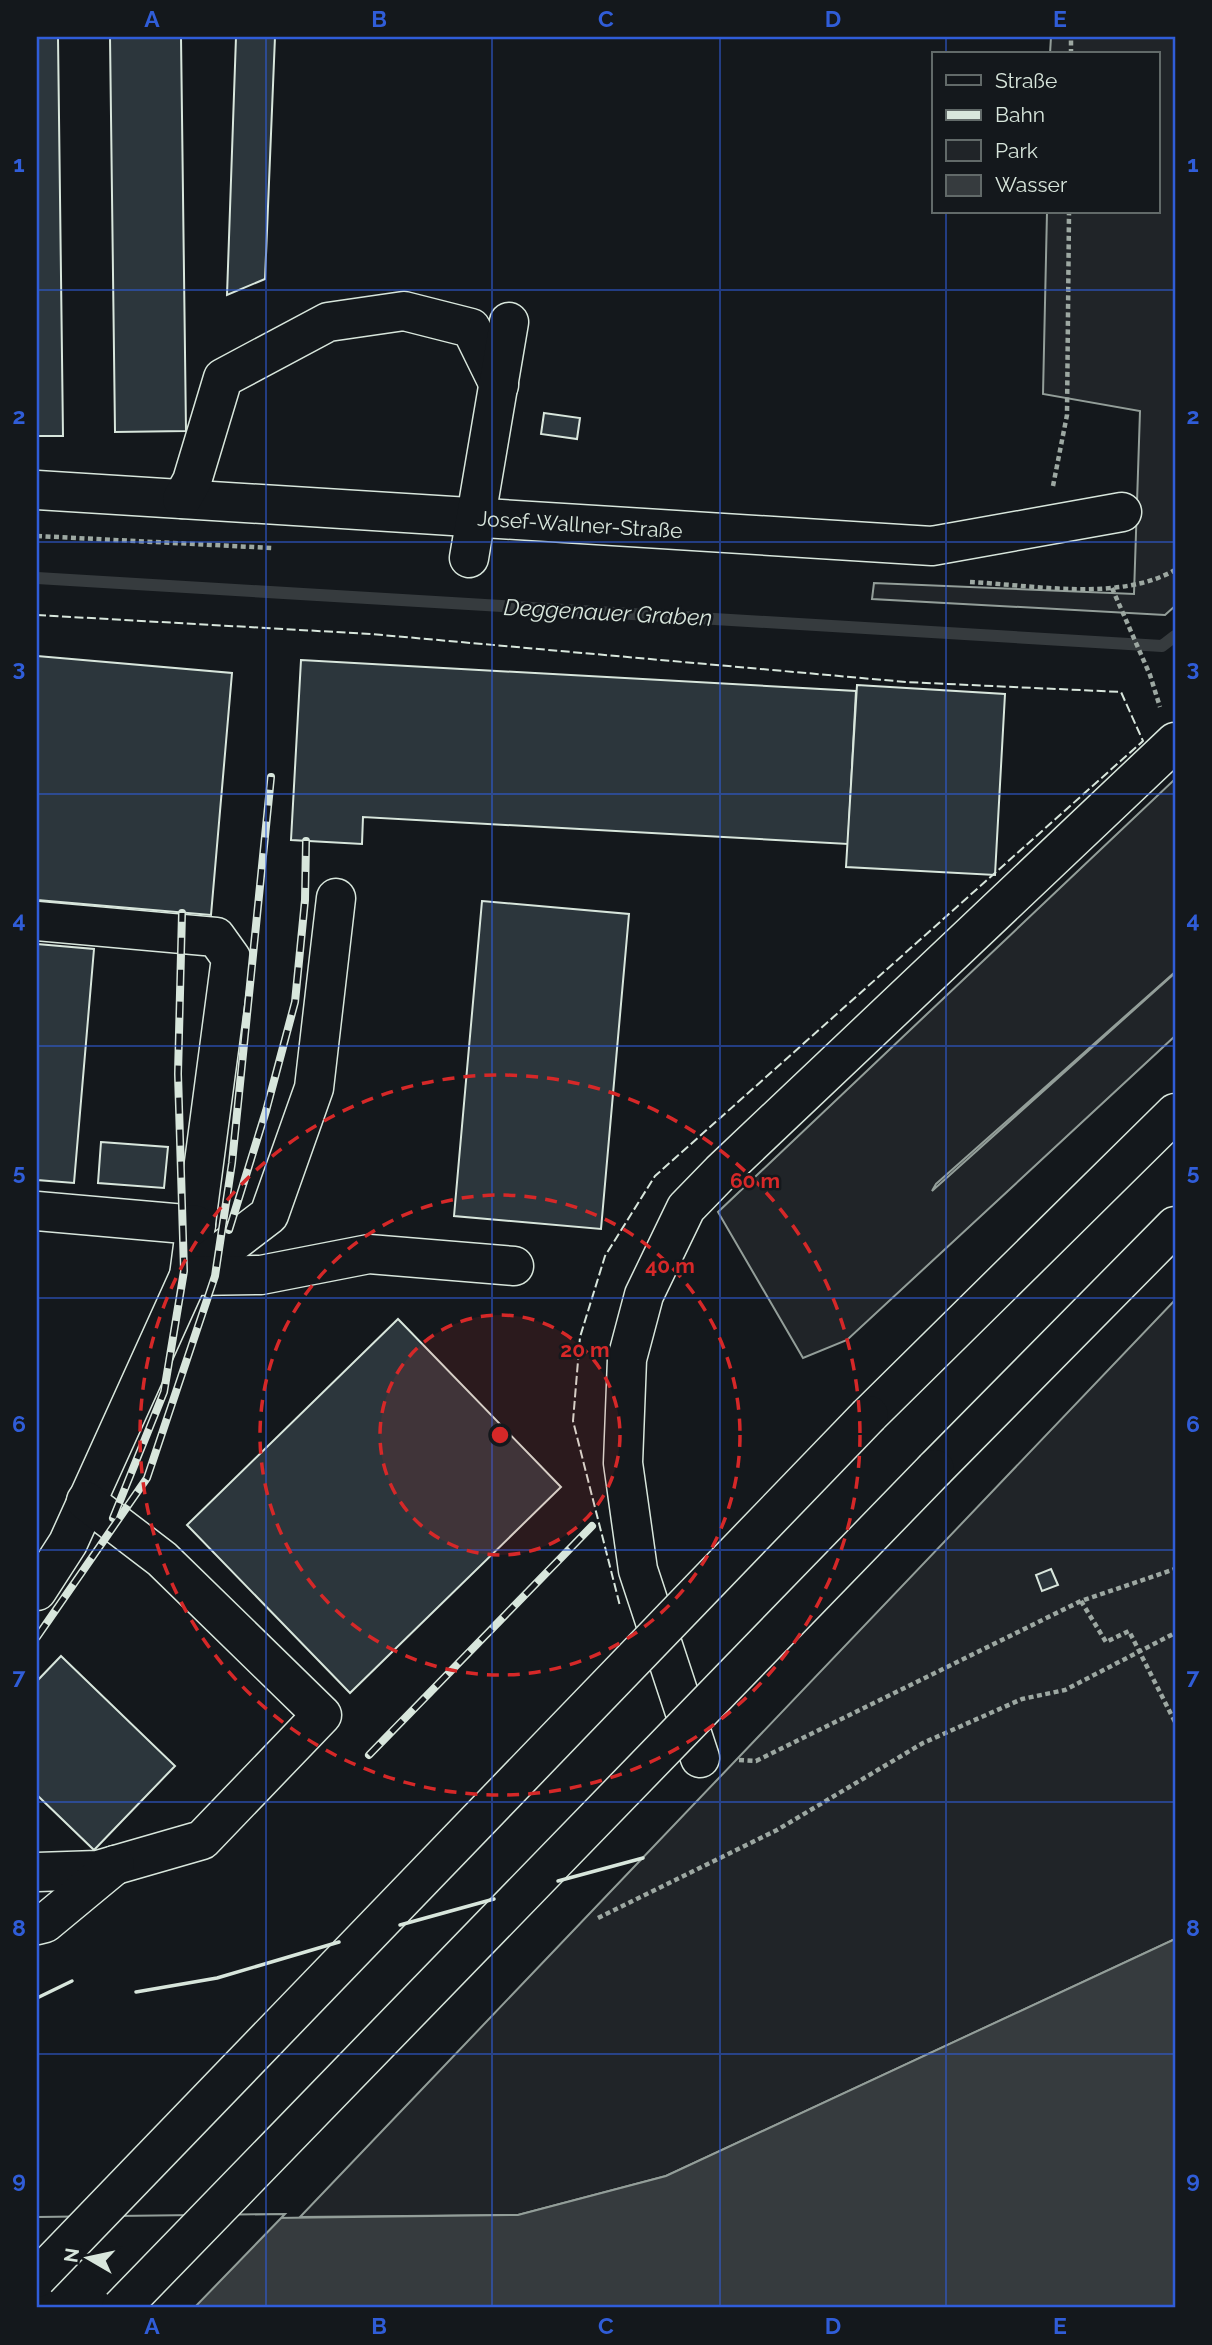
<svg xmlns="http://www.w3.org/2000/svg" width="1212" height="2345" viewBox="0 0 1212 2345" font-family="Raleway,sans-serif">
	<rect width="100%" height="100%" fill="#14181c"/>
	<g fill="#202428" stroke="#939e99" stroke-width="2">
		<path d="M 1051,37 L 1175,37 L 1175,606 L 1165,615 L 872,599 L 874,583 L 1134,594 L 1140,411 L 1043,394 L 1047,212 L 1158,212 L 1158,54 L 1050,54 Z"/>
		<path d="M 1175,779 L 1175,972 L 936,1184 L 932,1191 L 1175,973 L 1175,1036 L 847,1340 L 803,1358 L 718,1212 Z"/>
		<path d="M 1175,1300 L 1175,1939 L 666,2176 L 518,2215 L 300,2217 Z"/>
	</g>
	<path fill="#363b3e" stroke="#939e99" stroke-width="2" d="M 1175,1939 L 1175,2308 L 37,2308 L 37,2221 L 518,2215 L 666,2176 Z"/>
	<path fill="#14181c" stroke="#939e99" stroke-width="2" d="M 285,2214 L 194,2308 L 37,2308 L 37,2217 Z"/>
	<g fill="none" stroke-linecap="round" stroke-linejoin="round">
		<path stroke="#363b3e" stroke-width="12" d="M 37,578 L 1162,646 L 1175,636"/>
	</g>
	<g fill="#2c363c" stroke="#d8e6dc" stroke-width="2">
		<path d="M 37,37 L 58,37 L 63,436 L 37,436 Z"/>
		<path d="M 110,37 L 181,37 L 186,431 L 115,432 Z"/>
		<path d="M 236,37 L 275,37 L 265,279 L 227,295 Z"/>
		<path d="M 544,413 L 580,418 L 577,439 L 541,434 Z"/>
		<path d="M 37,656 L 232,673 L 211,915 L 37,900 Z"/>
		<path d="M 301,660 L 856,691 L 848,844 L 363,817 L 362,844 L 291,840 Z"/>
		<path d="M 857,685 L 1005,694 L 995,875 L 846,867 Z"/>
		<path d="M 482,901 L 629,914 L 601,1229 L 454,1216 Z"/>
		<path d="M 37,944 L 94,949 L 74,1183 L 37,1180 Z"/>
		<path d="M 101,1142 L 168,1147 L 164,1188 L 98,1183 Z"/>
		<path d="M 398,1319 L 561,1487 L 350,1693 L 187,1525 Z"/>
		<path d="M 1051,1569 L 1058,1585 L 1042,1591 L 1036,1575 Z"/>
		<path d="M 61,1656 L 175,1766 L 94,1850 L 37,1795 L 37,1681 Z"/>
	</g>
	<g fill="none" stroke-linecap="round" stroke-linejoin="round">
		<defs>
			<g id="minor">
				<path id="s1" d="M 37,490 L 932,546 L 1122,512"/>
				<path d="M 182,499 L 192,481 L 223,378 L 328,322 L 404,311 L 471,328 L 499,385"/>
				<path d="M 469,558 L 509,322"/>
				<path d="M 37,921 L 216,937 L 231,958 L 189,1276 L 68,1543 L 37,1591"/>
				<path d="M 37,1211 L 196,1225"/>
				<path d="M 189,1276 L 269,1215 L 314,1088 L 336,898"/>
				<path d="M 189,1276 L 261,1275 L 369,1254 L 514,1266"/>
				<path d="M 700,1758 L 638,1570 L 623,1463 L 627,1359 L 644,1295 L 686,1208 L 721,1172 L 1175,742"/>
				<path d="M 37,1872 L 98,1870 L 202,1840 L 322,1715 L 162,1559 L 86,1501"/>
				<path d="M 37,1925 L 45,1923 L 115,1865"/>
			</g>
			<g id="highway">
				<path d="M 869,1415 L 1175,1113"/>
				<path d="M 935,1469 L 1175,1226"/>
			</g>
		</defs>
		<use href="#minor" stroke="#d8e6dc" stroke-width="41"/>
		<use href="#highway" stroke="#d8e6dc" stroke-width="41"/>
		<g stroke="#9da8a2" stroke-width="4.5" stroke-dasharray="5 3.5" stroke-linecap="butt">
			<path d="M 1071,54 L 1071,37"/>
			<path d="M 1053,486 L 1067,415 L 1069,212"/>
			<path d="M 37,536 L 272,548"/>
			<path d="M 970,582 C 1033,585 1119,602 1175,570"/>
			<path d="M 1112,588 L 1150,675 L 1160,707"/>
			<path d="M 1081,1601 L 1106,1642 L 1129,1631 L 1175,1722"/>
			<path d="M 739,1760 L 756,1761 L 1081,1601 L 1175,1569"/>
			<path d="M 598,1918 L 777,1830 L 923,1743 L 1022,1699 L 1065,1690 L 1175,1633"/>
		</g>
		<use href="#minor" stroke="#14181c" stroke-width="38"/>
		<use href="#highway" stroke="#14181c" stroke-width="38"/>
		<defs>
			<g id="rail">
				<path d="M 229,1230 L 266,1111 L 295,1002 L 305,900 L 306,841"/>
				<path d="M 113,1518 L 164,1392 L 184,1271 L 178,1074 L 182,913"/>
				<path d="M 37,1637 L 147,1478 L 215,1276 L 232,1163 L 271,777"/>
				<path d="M 369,1755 L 592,1526"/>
			</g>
		</defs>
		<use href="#rail" stroke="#d8e6dc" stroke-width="8"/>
		<use href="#rail" stroke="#14181c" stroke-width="5" stroke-dasharray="16" stroke-linecap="butt"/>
		<defs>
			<g id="highway-bridge">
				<path d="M 37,2278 L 869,1415"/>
				<path d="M 121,2308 L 935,1469"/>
			</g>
		</defs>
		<use href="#highway-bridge" stroke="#d8e6dc" stroke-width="41" stroke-linecap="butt"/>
		<use href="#highway-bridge" stroke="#14181c" stroke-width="38"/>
		<path stroke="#d8e6dc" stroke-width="2" stroke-dasharray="9 3.5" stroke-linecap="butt" d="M 37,615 L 371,634 L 906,682 L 1121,692 L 1143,741 L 655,1176 L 605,1256 L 580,1337 L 573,1421 L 620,1606"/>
		<g stroke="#d8e6dc" stroke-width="3.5">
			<path d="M 558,1881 L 643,1858"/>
			<path d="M 400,1925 L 494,1899"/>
			<path d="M 136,1992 L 217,1978 L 339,1942"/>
			<path d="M 37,1998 L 72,1981"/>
		</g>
	</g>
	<path fill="none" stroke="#305dd8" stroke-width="2" stroke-opacity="0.55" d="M 266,37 L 266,2308M 492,37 L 492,2308M 720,37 L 720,2308M 946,37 L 946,54M 946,212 L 946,2308M 37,290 L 1175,290M 37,542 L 1175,542M 37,794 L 1175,794M 37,1046 L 1175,1046M 37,1298 L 1175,1298M 37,1550 L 1175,1550M 37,1802 L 1175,1802M 37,2054 L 1175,2054"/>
	<circle cx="500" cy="1435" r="120" fill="#d62828" fill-opacity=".12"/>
	<g fill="none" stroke="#d62828" stroke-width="3.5" stroke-dasharray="12 9">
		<circle cx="500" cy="1435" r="120"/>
		<circle cx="500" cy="1435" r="240"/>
		<circle cx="500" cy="1435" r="360"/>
	</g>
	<g text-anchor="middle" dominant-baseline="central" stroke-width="5" stroke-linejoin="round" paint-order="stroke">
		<g font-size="21" fill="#d8e6dc" stroke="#14181c">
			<text stroke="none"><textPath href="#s1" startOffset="544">Josef-Wallner-Straße</textPath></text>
		</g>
		<g font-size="23" font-style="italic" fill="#d8e6dc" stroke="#14181c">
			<text transform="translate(608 612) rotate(3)">Deggenauer Graben</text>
		</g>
	</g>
	<circle cx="500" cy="1435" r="10" fill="#d62828" stroke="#14181c" stroke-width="3.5"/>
	<g font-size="21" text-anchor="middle" font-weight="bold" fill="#d62828" stroke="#14181c" stroke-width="5" stroke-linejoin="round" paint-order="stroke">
		<text x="755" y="1188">60 m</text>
		<text x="670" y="1273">40 m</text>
		<text x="585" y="1357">20 m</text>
	</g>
	<rect width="1212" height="2345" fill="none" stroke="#14181c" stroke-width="77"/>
	<rect x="932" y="52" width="228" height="161" fill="#14181c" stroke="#626a69" stroke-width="2"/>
	<rect x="946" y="75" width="35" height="10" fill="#14181c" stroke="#626a69" stroke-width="2"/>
	<text x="995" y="88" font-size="21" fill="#d8e6dc">Straße</text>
	<rect x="946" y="110" width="35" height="10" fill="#d8e6dc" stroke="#626a69" stroke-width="2"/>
	<text x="995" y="122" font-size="21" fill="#d8e6dc">Bahn</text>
	<rect x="946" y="140" width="35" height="21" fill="#202428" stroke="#626a69" stroke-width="2"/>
	<text x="995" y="158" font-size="21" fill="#d8e6dc">Park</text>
	<rect x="946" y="175" width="35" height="21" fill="#363b3e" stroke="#626a69" stroke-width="2"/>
	<text x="995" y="192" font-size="21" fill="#d8e6dc">Wasser</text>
	<g transform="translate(88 2258) rotate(279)" stroke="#14181c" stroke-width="5" paint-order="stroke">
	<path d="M0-5L12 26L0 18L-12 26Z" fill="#d8e6dc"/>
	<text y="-10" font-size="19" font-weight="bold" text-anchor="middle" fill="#d8e6dc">N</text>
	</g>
	<rect x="38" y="38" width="1136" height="2268" fill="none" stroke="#305dd8" stroke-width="2.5"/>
	<g font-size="23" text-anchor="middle" font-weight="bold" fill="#305dd8">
		<text x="152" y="27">A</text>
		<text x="379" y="27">B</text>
		<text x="606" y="27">C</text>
		<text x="833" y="27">D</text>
		<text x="1060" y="27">E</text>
		<text x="19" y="172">1</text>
		<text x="1193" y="172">1</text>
		<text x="19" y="424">2</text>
		<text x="1193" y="424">2</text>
		<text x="19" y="676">3</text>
		<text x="1193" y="676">3</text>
		<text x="19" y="928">4</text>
		<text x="1193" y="928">4</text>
		<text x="19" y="1180">5</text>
		<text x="1193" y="1180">5</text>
		<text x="19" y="1432">6</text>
		<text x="1193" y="1432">6</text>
		<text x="19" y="1684">7</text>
		<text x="1193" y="1684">7</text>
		<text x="19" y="1936">8</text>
		<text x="1193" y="1936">8</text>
		<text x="19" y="2188">9</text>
		<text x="1193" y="2188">9</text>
		<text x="152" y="2334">A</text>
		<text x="379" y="2334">B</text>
		<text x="606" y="2334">C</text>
		<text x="833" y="2334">D</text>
		<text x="1060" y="2334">E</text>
	</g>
</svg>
